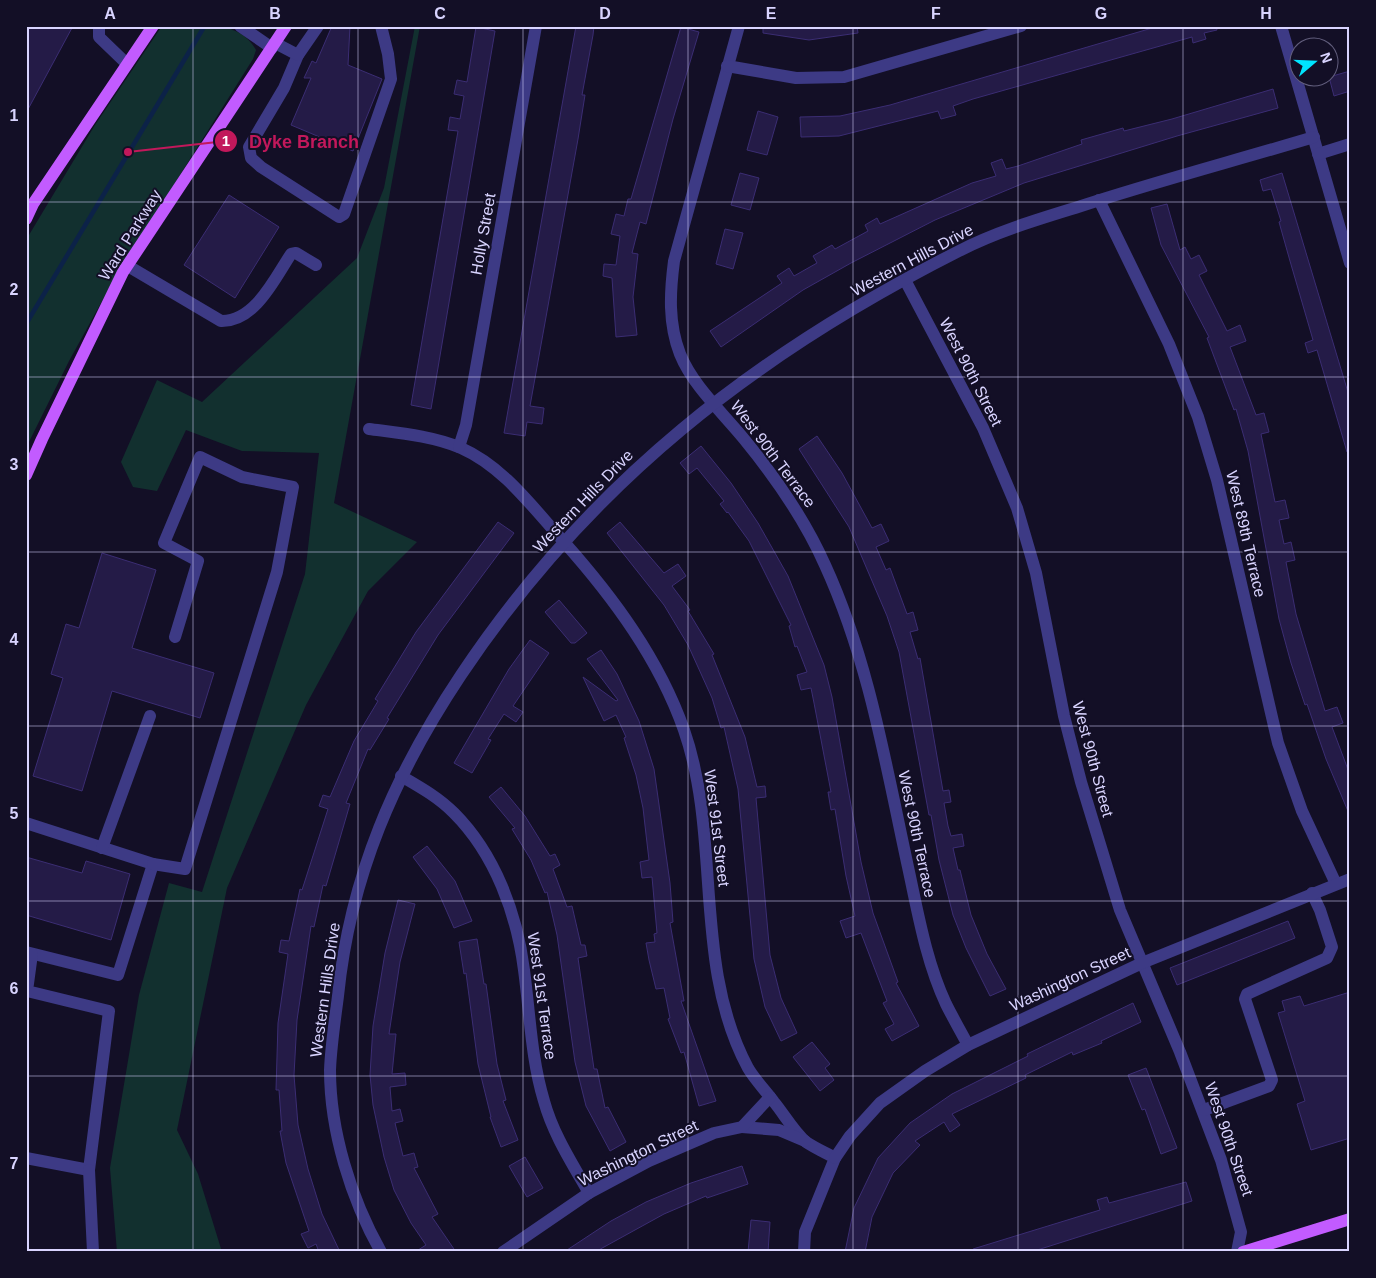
<svg xmlns="http://www.w3.org/2000/svg" width="1376" height="1278" viewBox="0 0 1376 1278" font-family="Helvetica,sans-serif">
	<rect width="100%" height="100%" fill="#130f26"/>
	<g fill="#12302f">
		<path d="M 162,26 C 192,26 239,17 256,50 L 253,59 L 112,283 L 69,361 L 26,448 L 26,240 L 95,125 Z"/>
		<path d="M 415,26 L 420,26 L 334,503 L 417,542 L 368,591 L 306,705 L 227,888 L 177,1130 L 198,1174 L 222,1252 L 117,1252 L 110,1168 L 139,995 L 169,883 L 202,892 L 305,574 L 319,453 L 242,451 L 186,430 L 157,491 L 133,487 L 121,462 L 157,380 L 202,402 L 357,258 L 384,188 Z"/>
	</g>
	<g fill="none" stroke-linecap="round" stroke-linejoin="round">
		<path stroke="#0c2248" stroke-width="4.5" d="M 26,324 L 204,27"/>
	</g>
	<g fill="#241b47" stroke="#3b2d73">
		<path d="M 26,26 L 73,26 L 26,113 Z"/>
		<path d="M 332,26 L 350,26 L 348,65 L 382,79 L 353,151 L 291,125 L 311,78 L 304,78 L 312,61 L 316,63 Z"/>
		<path d="M 576,26 L 594,26 L 593,35 L 582,95 L 585,95 L 578,139 L 530,406 L 544,408 L 542,424 L 527,422 L 525,436 L 504,433 Z"/>
		<path d="M 763,26 L 857,26 L 858,33 L 809,40 L 763,33 Z"/>
		<path d="M 1159,26 L 1216,26 L 1217,30 L 1204,33 L 1206,39 L 1193,43 L 1192,37 L 973,99 L 953,106 L 956,115 L 941,119 L 938,111 L 839,136 L 801,137 L 800,117 L 840,116 L 890,105 Z"/>
		<path d="M 476,27 L 495,31 L 431,409 L 411,405 L 458,131 L 448,130 L 450,117 L 460,119 L 464,96 L 454,94 L 457,80 L 467,82 Z"/>
		<path d="M 681,27 L 699,32 L 673,119 L 646,224 L 640,222 L 632,253 L 638,254 L 633,297 L 637,335 L 616,337 L 612,278 L 603,276 L 604,264 L 616,265 L 620,236 L 611,234 L 616,214 L 624,216 L 628,199 L 631,199 Z"/>
		<path d="M 1350,71 L 1350,91 L 1334,96 L 1329,77 Z"/>
		<path d="M 1273,89 L 1278,108 L 1177,136 L 1024,183 L 935,220 L 851,263 L 803,290 L 721,347 L 710,331 L 782,283 L 777,276 L 789,268 L 794,276 L 817,263 L 813,256 L 832,245 L 835,249 L 868,231 L 865,225 L 877,218 L 880,224 L 972,183 L 996,176 L 991,163 L 1002,159 L 1006,169 L 1018,166 L 1082,144 L 1081,140 L 1123,128 L 1124,131 L 1172,119 Z"/>
		<path d="M 758,111 L 778,117 L 767,155 L 747,150 Z"/>
		<path d="M 740,173 L 759,178 L 750,210 L 731,205 Z"/>
		<path d="M 1282,173 L 1350,399 L 1350,451 L 1347,452 L 1317,350 L 1308,353 L 1305,343 L 1313,340 L 1290,261 L 1279,222 L 1281,221 L 1271,189 L 1263,191 L 1260,180 Z"/>
		<path d="M 229,195 L 279,227 L 235,298 L 184,265 Z"/>
		<path d="M 1167,204 L 1180,250 L 1185,247 L 1191,259 L 1199,255 L 1207,271 L 1199,275 L 1227,331 L 1240,325 L 1246,341 L 1230,347 L 1256,415 L 1264,413 L 1269,432 L 1261,434 L 1275,502 L 1285,500 L 1289,518 L 1279,520 L 1284,544 L 1291,542 L 1295,560 L 1286,562 L 1296,614 L 1325,711 L 1337,707 L 1343,723 L 1332,727 L 1350,775 L 1350,816 L 1326,759 L 1307,704 L 1305,705 L 1291,663 L 1279,619 L 1248,451 L 1236,409 L 1234,410 L 1207,338 L 1209,337 L 1161,245 L 1151,208 Z"/>
		<path d="M 725,229 L 743,233 L 733,269 L 716,264 Z"/>
		<path d="M 817,436 L 842,473 L 872,528 L 881,524 L 889,541 L 876,547 L 886,570 L 890,568 L 907,614 L 913,612 L 918,630 L 910,632 L 918,659 L 920,658 L 943,791 L 949,790 L 951,802 L 944,803 L 948,826 L 951,836 L 962,834 L 964,846 L 953,848 L 958,870 L 960,870 L 971,915 L 987,954 L 1006,989 L 990,996 L 966,948 L 953,915 L 939,860 L 931,815 L 929,815 L 899,652 L 887,616 L 849,527 L 799,449 Z"/>
		<path d="M 701,446 L 731,483 L 758,523 L 788,576 L 824,665 L 832,697 L 861,862 L 873,913 L 898,982 L 896,983 L 919,1026 L 892,1041 L 885,1029 L 894,1024 L 883,1003 L 887,1001 L 861,933 L 846,938 L 840,921 L 855,916 L 846,876 L 835,809 L 831,810 L 828,792 L 831,792 L 814,703 L 811,688 L 801,690 L 797,675 L 807,672 L 797,646 L 795,647 L 789,626 L 791,625 L 749,541 L 728,512 L 727,513 L 720,504 L 724,501 L 697,468 L 689,474 L 680,463 Z"/>
		<path d="M 498,522 L 514,533 L 438,635 L 387,718 L 389,719 L 370,750 L 368,749 L 346,803 L 350,804 L 326,886 L 323,885 L 314,927 L 311,926 L 297,1020 L 294,1075 L 298,1125 L 308,1169 L 322,1214 L 340,1252 L 319,1252 L 316,1244 L 308,1248 L 301,1234 L 309,1231 L 286,1163 L 280,1131 L 282,1131 L 279,1090 L 276,1090 L 278,1023 L 288,954 L 279,952 L 281,940 L 289,941 L 300,889 L 302,890 L 328,809 L 319,806 L 323,795 L 330,797 L 354,741 L 378,701 L 375,699 L 416,632 Z"/>
		<path d="M 620,522 L 664,573 L 678,564 L 686,576 L 672,586 L 690,610 L 688,611 L 714,654 L 712,655 L 745,737 L 757,787 L 765,786 L 766,797 L 756,798 L 770,955 L 781,998 L 797,1033 L 781,1041 L 765,1007 L 754,959 L 738,789 L 724,727 L 721,728 L 712,698 L 688,645 L 664,605 L 607,533 Z"/>
		<path d="M 102,553 L 156,570 L 132,648 L 214,673 L 200,718 L 112,691 L 82,791 L 33,776 L 63,678 L 51,674 L 66,624 L 79,628 Z"/>
		<path d="M 559,600 L 587,633 L 575,643 L 571,643 L 545,612 Z"/>
		<path d="M 530,640 L 549,653 L 513,706 L 523,712 L 516,722 L 504,714 L 488,739 L 491,740 L 472,773 L 454,763 L 509,669 Z"/>
		<path d="M 601,650 L 617,674 L 639,721 L 654,769 L 670,883 L 673,922 L 670,923 L 684,1001 L 681,1001 L 716,1101 L 699,1106 L 684,1052 L 681,1053 L 668,1019 L 670,1018 L 664,988 L 656,989 L 649,960 L 646,943 L 655,942 L 654,934 L 657,933 L 652,877 L 642,878 L 640,862 L 649,860 L 647,843 L 643,808 L 636,775 L 624,738 L 626,737 L 616,715 L 604,721 L 583,677 L 616,701 L 618,700 L 587,659 Z"/>
		<path d="M 501,787 L 525,816 L 550,856 L 555,854 L 560,865 L 553,869 L 567,907 L 572,906 L 581,945 L 585,945 L 587,956 L 578,958 L 594,1069 L 597,1069 L 605,1108 L 608,1107 L 626,1142 L 610,1151 L 586,1106 L 575,1062 L 557,935 L 547,892 L 545,893 L 531,860 L 512,829 L 515,828 L 489,797 Z"/>
		<path d="M 427,846 L 455,881 L 472,921 L 454,928 L 437,889 L 413,857 Z"/>
		<path d="M 26,857 L 82,873 L 86,861 L 130,874 L 111,940 L 26,915 Z"/>
		<path d="M 398,900 L 415,904 L 400,962 L 389,1034 L 396,1034 L 392,1074 L 405,1073 L 406,1085 L 390,1087 L 392,1111 L 400,1109 L 403,1121 L 395,1123 L 403,1156 L 414,1153 L 418,1167 L 414,1168 L 438,1214 L 432,1217 L 456,1252 L 415,1252 L 426,1245 L 411,1223 L 394,1190 L 384,1157 L 373,1105 L 370,1075 L 373,1026 L 385,953 Z"/>
		<path d="M 1288,921 L 1295,938 L 1177,985 L 1170,968 Z"/>
		<path d="M 477,939 L 484,984 L 486,984 L 497,1064 L 506,1100 L 503,1101 L 518,1140 L 501,1147 L 490,1117 L 491,1117 L 478,1064 L 466,973 L 464,974 L 459,942 Z"/>
		<path d="M 1350,992 L 1350,1138 L 1311,1150 L 1297,1104 L 1305,1101 L 1278,1013 L 1285,1011 L 1282,1001 L 1300,996 L 1304,1006 Z"/>
		<path d="M 1133,1003 L 1141,1022 L 1101,1041 L 1102,1043 L 1073,1055 L 1072,1052 L 1025,1075 L 1026,1078 L 952,1114 L 960,1125 L 950,1132 L 944,1122 L 915,1141 L 920,1145 L 893,1173 L 872,1217 L 865,1252 L 845,1252 L 854,1208 L 878,1158 L 910,1123 L 952,1094 L 1028,1056 L 1027,1054 Z"/>
		<path d="M 812,1042 L 830,1064 L 825,1068 L 834,1080 L 820,1091 L 793,1057 Z"/>
		<path d="M 1146,1068 L 1177,1148 L 1161,1154 L 1145,1109 L 1142,1110 L 1128,1075 Z"/>
		<path d="M 525,1157 L 543,1188 L 527,1197 L 509,1166 Z"/>
		<path d="M 742,1166 L 748,1184 L 707,1198 L 706,1196 L 664,1214 L 595,1252 L 564,1252 L 611,1221 L 646,1202 L 691,1183 Z"/>
		<path d="M 1186,1182 L 1192,1201 L 1031,1252 L 973,1252 L 973,1249 L 1100,1210 L 1097,1200 L 1107,1197 L 1109,1203 Z"/>
		<path d="M 751,1220 L 770,1222 L 768,1252 L 748,1252 Z"/>
	</g>
	<g fill="none" stroke-linecap="round" stroke-linejoin="round">
		<g stroke="#3d3a85" stroke-width="12">
			<path d="M 99,26 L 99,37 L 127,64"/>
			<path d="M 240,26 L 272,48"/>
			<path d="M 318,26 L 298,55 L 284,88 L 249,147 L 251,158 L 261,167 L 339,217 L 344,214 L 391,79 L 388,54 L 381,26"/>
			<path d="M 739,26 L 674,261 C 670,292 668,323 680,354 C 693,386 722,412 744,439 C 776,478 805,520 825,565 C 869,661 886,766 908,867 C 918,913 926,961 946,1004 C 953,1018 961,1032 968,1045"/>
			<path d="M 1281,26 L 1350,263"/>
			<path d="M 275,43 L 298,55"/>
			<path d="M 727,66 L 796,78 L 844,77 L 1021,26"/>
			<path d="M 1318,154 L 1350,144"/>
			<path d="M 1099,200 L 1169,344 L 1198,417 L 1217,480 L 1278,743 L 1302,811 L 1336,884"/>
			<path d="M 128,266 L 221,321 C 255,322 275,278 291,254 L 296,253 L 316,265"/>
			<path d="M 905,280 L 983,428 L 1017,508 L 1036,573 L 1064,716 L 1081,782 L 1120,910 L 1180,1052 L 1221,1160 L 1241,1232 L 1237,1252"/>
			<path d="M 369,429 C 399,433 433,436 461,448 C 504,467 533,508 564,542 C 613,597 659,659 684,730 C 722,839 692,964 748,1068 C 755,1080 766,1091 774,1102 C 784,1114 794,1132 806,1142 C 815,1148 826,1153 835,1158 L 805,1232 L 804,1252"/>
			<path d="M 459,447 L 466,425 L 536,26"/>
			<path d="M 401,776 C 420,787 438,797 454,813 C 495,854 517,914 524,970 C 530,1014 531,1058 544,1101 C 553,1134 572,1163 589,1193"/>
			<path d="M 26,823 L 153,864 L 118,975 L 26,952"/>
			<path d="M 102,848 L 150,716"/>
			<path d="M 153,864 L 185,869 L 277,572 L 293,487 L 242,477 L 200,457 L 164,543 L 198,561 L 175,637"/>
			<path d="M 1204,1110 L 1269,1086 L 1272,1080 L 1245,999 L 1247,994 L 1327,958 L 1332,947 L 1320,910 L 1312,893"/>
			<path d="M 742,1127 L 779,1130 L 805,1141"/>
			<path d="M 26,1158 L 89,1170 L 109,1011 L 27,991 L 32,954"/>
			<path d="M 835,1158 L 850,1136 L 880,1103 L 925,1071 L 968,1045 L 1142,963 L 1350,879"/>
			<path d="M 89,1170 L 93,1252"/>
			<path d="M 381,1252 C 351,1199 330,1131 330,1070 C 331,1045 335,1020 338,996 C 350,876 395,774 461,675 C 589,483 755,354 959,251 C 996,232 1036,220 1075,208 C 1154,182 1234,161 1314,137"/>
			<path d="M 503,1252 L 589,1193 L 649,1161 L 714,1133 L 742,1127 L 770,1097"/>
		</g>
		<g stroke="#c25bff" stroke-width="12">
			<path d="M 26,219 L 33,204 L 153,26"/>
			<path d="M 26,475 L 42,439 L 123,272 L 286,26"/>
			<path d="M 1243,1252 L 1350,1219"/>
		</g>
	</g>
	<path fill="none" stroke="#d9d4ff" stroke-width="1" stroke-opacity="0.55" d="M 193,26 L 193,1252M 358,26 L 358,1252M 523,26 L 523,1252M 688,26 L 688,1252M 853,26 L 853,1252M 1018,26 L 1018,1252M 1183,26 L 1183,1252M 26,202 L 1350,202M 26,377 L 1350,377M 26,552 L 1350,552M 26,726 L 1350,726M 26,901 L 1350,901M 26,1076 L 1350,1076"/>
	<g text-anchor="middle" dominant-baseline="central" stroke-width="4" stroke-linejoin="round" paint-order="stroke">
		<g font-size="16" fill="#d9d4ff" stroke="#130f26">
			<text transform="translate(483 234) rotate(-80)">Holly Street</text>
			<text transform="translate(130 235) rotate(-58)">Ward Parkway</text>
			<text transform="translate(912 260) rotate(-28)">Western Hills Drive</text>
			<text transform="translate(971 372) rotate(63)">West 90th Street</text>
			<text transform="translate(773 454) rotate(53)">West 90th Terrace</text>
			<text transform="translate(583 501) rotate(-46)">Western Hills Drive</text>
			<text transform="translate(1246 534) rotate(77)">West 89th Terrace</text>
			<text transform="translate(1093 759) rotate(75)">West 90th Street</text>
			<text transform="translate(717 828) rotate(83)">West 91st Street</text>
			<text transform="translate(917 834) rotate(78)">West 90th Terrace</text>
			<text transform="translate(1070 979) rotate(-25)">Washington Street</text>
			<text transform="translate(325 990) rotate(-82)">Western Hills Drive</text>
			<text transform="translate(542 996) rotate(82)">West 91st Terrace</text>
			<text transform="translate(1229 1139) rotate(71)">West 90th Street</text>
			<text transform="translate(638 1153) rotate(-26)">Washington Street</text>
		</g>
	</g>
	<path fill="none" stroke="#c2185b" stroke-width="2" d="M128 152L226 141"/>
	<g fill="#c2185b" stroke="#130f26" stroke-width="2">
		<circle cx="128" cy="152" r="5"/>
		<circle cx="226" cy="141" r="12"/>
	</g>
	<g font-size="15" text-anchor="middle" font-weight="bold" fill="#fff">
		<text x="226" y="146">1</text>
	</g>
	<g font-size="18" text-anchor="middle" font-weight="bold" fill="#c2185b" stroke="#130f26" stroke-width="4" stroke-linejoin="round" paint-order="stroke">
		<text x="304" y="148">Dyke Branch</text>
	</g>
	<rect width="1376" height="1278" fill="none" stroke="#130f26" stroke-width="55"/>
	<g transform="translate(1314 62) rotate(71)"><circle r="24" fill="#130f26" stroke="#625e7d"/>
	<path d="M0-4L9 19L0 12L-9 19Z" fill="#00e5ff"/>
	<text y="-8" font-size="14" font-weight="bold" text-anchor="middle" fill="#d9d4ff">N</text>
	</g>
	<rect x="28" y="28" width="1320" height="1222" fill="none" stroke="#d9d4ff" stroke-width="2"/>
	<g font-size="16" text-anchor="middle" font-weight="bold" fill="#d9d4ff">
		<text x="110" y="19">A</text>
		<text x="275" y="19">B</text>
		<text x="440" y="19">C</text>
		<text x="605" y="19">D</text>
		<text x="771" y="19">E</text>
		<text x="936" y="19">F</text>
		<text x="1101" y="19">G</text>
		<text x="1266" y="19">H</text>
		<text x="14" y="121">1</text>
		<text x="14" y="295">2</text>
		<text x="14" y="470">3</text>
		<text x="14" y="645">4</text>
		<text x="14" y="819">5</text>
		<text x="14" y="994">6</text>
		<text x="14" y="1169">7</text>
	</g>
</svg>
